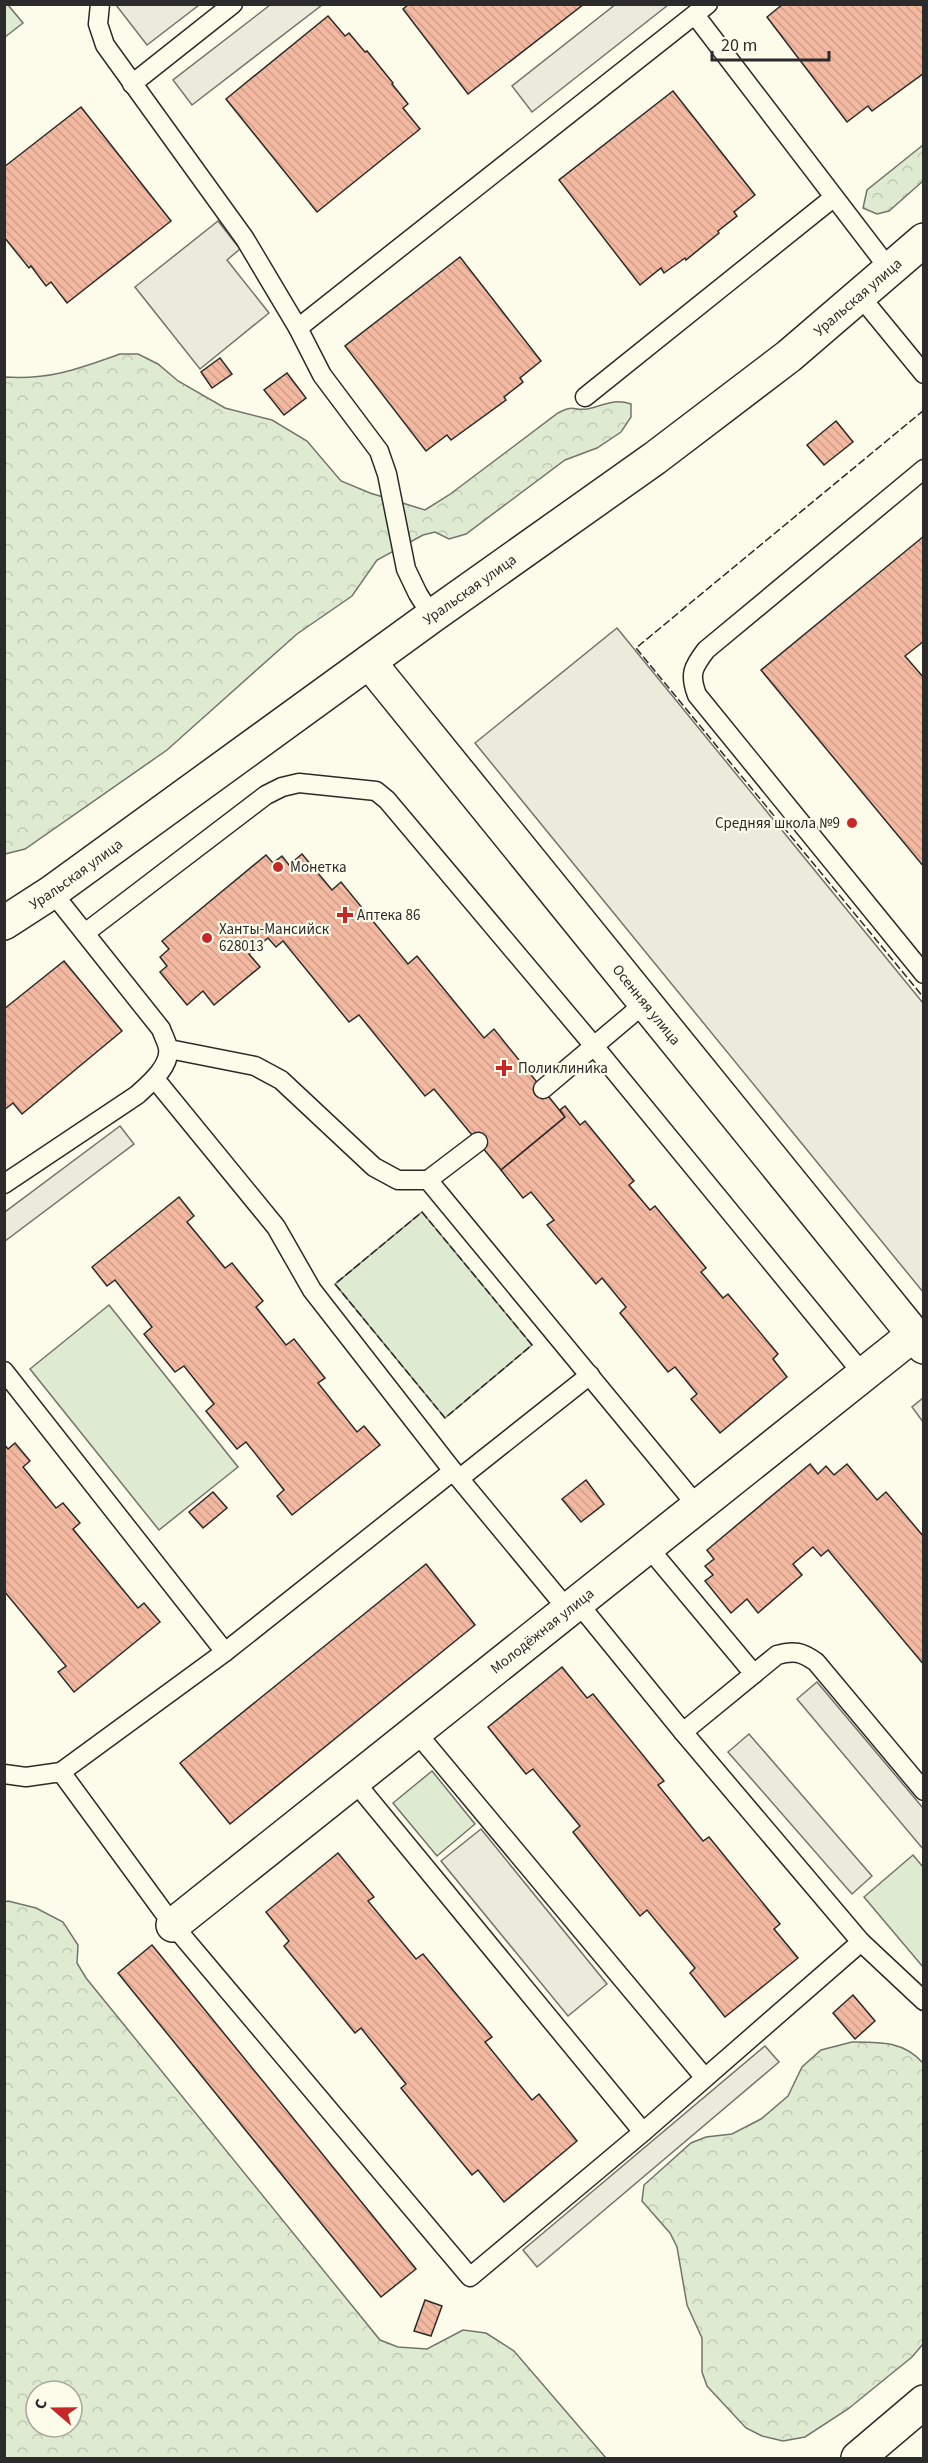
<svg xmlns="http://www.w3.org/2000/svg" width="928" height="2463" viewBox="0 0 928 2463" font-family="'Source Sans 3',sans-serif">
	<defs>
		<pattern id="forest-crowns" width="20" height="18" patternUnits="userSpaceOnUse" patternTransform="scale(1.5)"><rect width="20" height="18" fill="#deebd1"/><path d="M2 6a3 3 0 1 1 6 0M12 15a3 3 0 1 1 6 0" fill="none" stroke="#bfcab4"/></pattern>
		<pattern id="building-back-hatch" width="6" height="6" patternUnits="userSpaceOnUse" patternTransform="scale(1.5)"><rect width="6" height="6" fill="#f2b8a0"/><path d="M-1 5l2 2M0 0l6 6M5-1l2 2" fill="none" stroke="#d09e8a"/></pattern>
	</defs>
	<rect width="100%" height="100%" fill="#fdfbea"/>
	<g fill="#deebd1" stroke="#74746e" stroke-width="1.5">
		<path d="M 5,4 L 8,5 L 23,23 L 5,37 Z"/>
		<path d="M 422,1212 L 532,1345 L 445,1418 L 335,1284 Z"/>
		<path d="M 109,1305 L 238,1467 L 159,1530 L 30,1369 Z"/>
		<path d="M 432,1771 L 475,1824 L 437,1856 L 393,1803 Z"/>
		<path d="M 913,1855 L 923,1867 L 923,1967 L 864,1897 Z"/>
	</g>
	<g fill="url(#forest-crowns)" stroke="#74746e" stroke-width="1.5" fill-rule="evenodd">
		<path d="M 923,145 L 923,181 L 889,211 L 877,214 L 863,208 L 867,190 Z"/>
		<path d="M 120,354 L 138,354 L 158,364 L 178,381 L 225,408 L 272,420 L 307,441 L 341,481 L 370,493 L 425,510 L 449,495 L 558,413 C 575,404 573,411 587,409 C 603,406 613,398 631,404 L 631,417 L 621,432 L 597,448 L 565,460 L 466,534 L 449,539 L 435,532 L 423,535 L 377,560 L 352,596 L 297,634 L 167,750 L 25,849 L 5,854 L 5,377 C 49,380 78,369 120,354 Z"/>
		<path d="M 8,1901 L 36,1908 L 63,1922 L 78,1945 L 77,1963 L 86,1978 L 380,2340 L 398,2347 L 427,2349 L 463,2330 L 486,2333 L 514,2351 L 606,2458 L 5,2458 L 4,1902 ZM 36,2391 L 72,2391 L 72,2427 L 36,2427 Z"/>
		<path d="M 852,2042 C 880,2042 903,2041 923,2063 L 923,2344 L 912,2357 L 848,2409 L 805,2437 L 783,2441 L 762,2436 L 746,2428 L 707,2386 L 702,2372 L 702,2338 L 687,2305 L 677,2247 L 670,2233 L 642,2201 L 644,2185 L 691,2143 L 706,2137 L 732,2134 L 761,2119 L 788,2096 L 802,2067 L 821,2050 Z"/>
	</g>
	<g fill="#eceadb" stroke="#74746e" stroke-width="1.5">
		<path d="M 616,4 L 668,5 L 532,112 L 512,86 Z"/>
		<path d="M 116,5 L 199,5 L 147,45 Z"/>
		<path d="M 270,5 L 322,5 L 192,105 L 173,80 Z"/>
		<path d="M 218,221 L 240,249 L 227,260 L 269,313 L 200,369 L 135,287 Z"/>
		<path d="M 617,628 L 923,1003 L 923,1292 L 475,743 Z"/>
		<path d="M 120,1126 L 134,1144 L 5,1241 L 5,1212 Z"/>
		<path d="M 923,1398 L 923,1422 L 912,1407 Z"/>
		<path d="M 817,1682 L 923,1808 L 923,1849 L 797,1699 Z"/>
		<path d="M 749,1734 L 872,1876 L 852,1894 L 728,1752 Z"/>
		<path d="M 481,1829 L 607,1984 L 568,2016 L 441,1861 Z"/>
		<path d="M 765,2046 L 779,2062 L 537,2267 L 523,2250 Z"/>
	</g>
	<g fill="url(#building-back-hatch)" stroke="#2b2b2b" stroke-width="1.5">
		<path d="M 409,4 L 584,4 L 468,94 L 403,9 Z"/>
		<path d="M 783,4 L 924,4 L 924,73 L 872,111 L 868,106 L 847,122 L 767,17 Z"/>
		<path d="M 328,16 L 345,36 L 349,33 L 365,52 L 367,51 L 393,83 L 392,84 L 408,104 L 403,108 L 420,129 L 317,212 L 226,99 Z"/>
		<path d="M 673,91 L 755,195 L 734,212 L 737,216 L 718,231 L 719,233 L 686,260 L 685,258 L 664,273 L 661,268 L 640,285 L 559,180 Z"/>
		<path d="M 81,107 L 171,221 L 67,303 L 51,282 L 46,286 L 31,266 L 29,268 L 4,237 L 4,167 Z"/>
		<path d="M 460,257 L 541,361 L 520,378 L 523,382 L 504,397 L 506,400 L 451,440 L 447,435 L 426,451 L 345,346 Z"/>
		<path d="M 220,358 L 232,374 L 212,388 L 201,372 Z"/>
		<path d="M 287,373 L 306,398 L 284,415 L 264,390 Z"/>
		<path d="M 836,421 L 853,442 L 824,465 L 807,445 Z"/>
		<path d="M 924,536 L 924,641 L 905,656 L 924,678 L 924,867 L 761,670 Z"/>
		<path d="M 302,854 L 332,890 L 341,882 L 408,964 L 417,956 L 484,1038 L 494,1029 L 565,1117 L 501,1170 L 434,1089 L 425,1096 L 359,1015 L 349,1022 L 283,941 L 276,947 L 268,938 L 249,954 L 260,967 L 214,1005 L 203,991 L 187,1005 L 160,972 L 167,966 L 160,957 L 169,949 L 162,941 L 266,855 L 273,863 L 282,856 L 289,865 Z"/>
		<path d="M 64,961 L 122,1031 L 22,1114 L 13,1103 L 4,1110 L 4,1009 Z"/>
		<path d="M 565,1106 L 580,1125 L 585,1121 L 634,1181 L 629,1185 L 650,1210 L 655,1206 L 706,1268 L 701,1272 L 723,1298 L 728,1294 L 778,1354 L 773,1359 L 787,1377 L 720,1433 L 691,1399 L 697,1394 L 675,1367 L 668,1372 L 620,1313 L 626,1307 L 602,1278 L 596,1284 L 547,1225 L 554,1220 L 531,1192 L 523,1198 L 501,1170 L 565,1117 L 560,1110 Z"/>
		<path d="M 179,1197 L 194,1216 L 187,1222 L 225,1268 L 232,1263 L 263,1301 L 256,1307 L 286,1345 L 294,1339 L 325,1378 L 318,1383 L 357,1432 L 364,1426 L 380,1445 L 292,1515 L 277,1496 L 284,1490 L 246,1442 L 237,1449 L 206,1411 L 214,1404 L 184,1366 L 175,1372 L 144,1334 L 152,1327 L 115,1280 L 107,1286 L 92,1267 Z"/>
		<path d="M 15,1443 L 30,1461 L 23,1467 L 56,1508 L 63,1503 L 80,1523 L 73,1529 L 138,1608 L 144,1603 L 160,1622 L 74,1692 L 58,1672 L 66,1666 L 4,1591 L 4,1444 L 8,1449 Z"/>
		<path d="M 810,1464 L 818,1474 L 826,1466 L 834,1475 L 847,1464 L 877,1500 L 886,1492 L 924,1537 L 924,1665 L 828,1550 L 821,1556 L 813,1547 L 793,1564 L 802,1575 L 758,1613 L 747,1599 L 731,1613 L 705,1581 L 713,1575 L 705,1566 L 714,1559 L 707,1550 Z"/>
		<path d="M 586,1480 L 604,1504 L 581,1522 L 562,1499 Z"/>
		<path d="M 213,1492 L 227,1508 L 203,1528 L 189,1512 Z"/>
		<path d="M 426,1564 L 475,1625 L 230,1824 L 180,1763 Z"/>
		<path d="M 562,1667 L 587,1698 L 593,1694 L 664,1781 L 658,1785 L 703,1841 L 709,1837 L 780,1924 L 774,1929 L 798,1958 L 725,2017 L 690,1973 L 695,1968 L 647,1910 L 640,1916 L 573,1832 L 580,1826 L 533,1769 L 526,1774 L 488,1727 Z"/>
		<path d="M 338,1853 L 374,1897 L 368,1901 L 416,1959 L 423,1954 L 492,2037 L 485,2042 L 532,2100 L 539,2094 L 577,2141 L 504,2202 L 478,2170 L 472,2175 L 401,2088 L 406,2084 L 361,2028 L 355,2033 L 284,1946 L 289,1941 L 266,1912 Z"/>
		<path d="M 152,1945 L 416,2269 L 381,2297 L 118,1973 Z"/>
		<path d="M 853,1995 L 875,2021 L 855,2039 L 833,2013 Z"/>
		<path d="M 425,2300 L 442,2306 L 431,2336 L 414,2331 Z"/>
	</g>
	<g fill="none" stroke-linecap="round" stroke-linejoin="round">
		<defs>
			<g id="lane">
				<path d="M 100,4 L 98,24 L 105,45 L 245,239 L 298,328 L 708,4"/>
				<path d="M 695,15 L 890,270"/>
				<path d="M 132,84 L 233,4"/>
				<path d="M 860,296 L 924,374"/>
				<path d="M 298,328 L 322,375 L 379,451 L 387,474 L 406,569 L 418,594 L 432,616"/>
				<path d="M 585,397 L 833,198"/>
				<path d="M 924,469 L 706,650 C 693,667 689,674 697,695 L 924,974"/>
				<path d="M 85,933 L 266,795 L 282,787 L 299,783 L 376,791 L 387,800 L 594,1046 L 863,1374"/>
				<path d="M 169,1049 L 255,1066 L 281,1080 L 374,1167 L 398,1180 L 428,1180 L 698,1507"/>
				<path d="M 155,1079 L 276,1227 L 312,1290 L 453,1471 L 568,1610"/>
				<path d="M 543,1089 L 645,1003"/>
				<path d="M 428,1180 L 478,1142"/>
				<path d="M 4,1184 L 137,1095 C 149,1084 171,1066 168,1048 C 167,1042 163,1035 161,1029 L 52,892"/>
				<path d="M 4,1371 L 225,1652"/>
				<path d="M 460,1478 L 590,1375"/>
				<path d="M 648,1547 L 754,1674"/>
				<path d="M 416,1732 L 705,2078"/>
				<path d="M 683,1732 L 777,1655 C 794,1650 802,1652 816,1662 L 924,1791"/>
				<path d="M 61,1772 L 225,1652 L 453,1471"/>
				<path d="M 4,1774 L 26,1777 L 61,1772 L 173,1925 L 470,2277 L 643,2132 L 861,1942 L 683,1732 L 578,1603"/>
				<path d="M 355,1782 L 643,2132"/>
				<path d="M 861,1942 L 924,2001"/>
			</g>
			<g id="street">
				<path id="s1" d="M 369,662 L 924,1347"/>
				<path id="s2" d="M 4,923 L 52,892 L 432,616 L 655,458 L 789,356 L 924,240"/>
				<path id="s3" d="M 173,1925 L 913,1335"/>
				<path d="M 858,2458 L 924,2402"/>
			</g>
		</defs>
		<use href="#lane" stroke="#2b2b2b" stroke-width="21"/>
		<use href="#street" stroke="#2b2b2b" stroke-width="36"/>
		<use href="#lane" stroke="#fdfbea" stroke-width="18"/>
		<use href="#street" stroke="#fdfbea" stroke-width="33"/>
		<g stroke="#2b2b2b" stroke-width="1.5" stroke-dasharray="8 3" stroke-linecap="butt">
			<path d="M 924,410 L 636,648 L 924,998"/>
			<path d="M 422,1212 L 532,1345 L 445,1418 L 335,1284 Z"/>
		</g>
	</g>
	<g fill="#c62828" stroke="#fdfbea" stroke-width="2">
		<circle cx="852" cy="823" r="6"/>
		<circle cx="278" cy="867" r="6"/>
		<path d="M342 906h6v6h6v6h-6v6h-6v-6h-6v-6h6z"/>
		<circle cx="207" cy="938" r="6"/>
		<path d="M501 1059h6v6h6v6h-6v6h-6v-6h-6v-6h6z"/>
	</g>
	<g text-anchor="middle" dominant-baseline="central" stroke-width="4.5" stroke-linejoin="round" paint-order="stroke">
		<g font-size="15" fill="#2b2b2b" stroke="#fdfbea">
			<text stroke="none"><textPath href="#s2" startOffset="1059">Уральская улица</textPath></text>
			<text stroke="none"><textPath href="#s2" startOffset="573">Уральская улица</textPath></text>
			<text stroke="none"><textPath href="#s2" startOffset="87">Уральская улица</textPath></text>
			<text stroke="none"><textPath href="#s1" startOffset="441">Осенняя улица</textPath></text>
			<text stroke="none"><textPath href="#s3" startOffset="472">Молодёжная улица</textPath></text>
		</g>
		<g font-size="15" fill="#2b2b2b" stroke="#fdfbea" text-anchor="start">
			<text x="840" y="823" text-anchor="end">Средняя школа №9</text>
			<text x="290" y="867">Монетка</text>
			<text x="357" y="915">Аптека 86</text>
			<text x="219" y="929">Ханты-Мансийск<tspan x="219" dy="17">628013</tspan></text>
			<text x="518" y="1068">Поликлиника</text>
		</g>
	</g>
	<rect width="928" height="2463" fill="none" stroke="#2b2b2b" stroke-width="12"/>
	<g transform="translate(54 2409) rotate(290)"><circle r="28" fill="#fdfbea" stroke="#a9a89e" stroke-width="1.5"/>
	<path d="M0-4.5L10 22L0 15L-10 22Z" fill="#c62828"/>
	<text y="-9" font-size="16" font-weight="bold" text-anchor="middle" fill="#2b2b2b">С</text>
	</g>
	<path d="M712 51v9h117v-9" fill="none" stroke="#2b2b2b" stroke-width="3"/>
	<text x="721" y="51" font-size="18" fill="#2b2b2b" stroke="#fdfbea" stroke-width="4.5" paint-order="stroke">20 m</text>
</svg>
